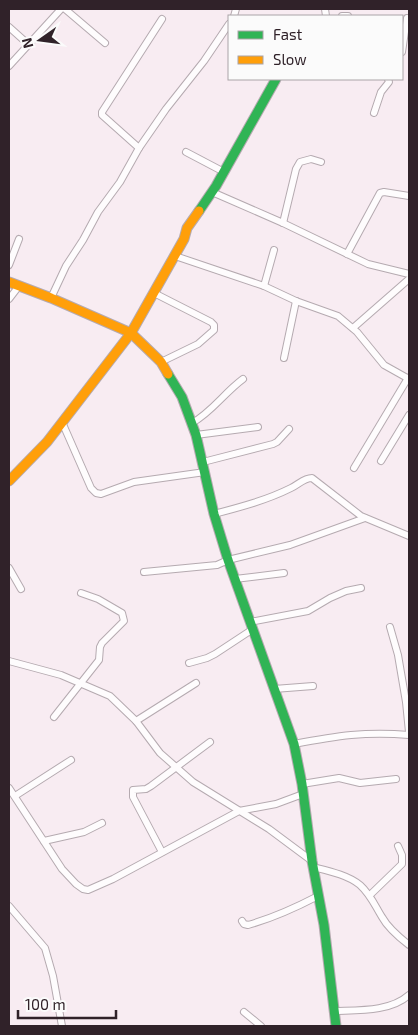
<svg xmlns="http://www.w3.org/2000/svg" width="418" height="1035" viewBox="0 0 418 1035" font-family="'Exo 2',sans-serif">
	<rect width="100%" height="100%" fill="#f8ecf2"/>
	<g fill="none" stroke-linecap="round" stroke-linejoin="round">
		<defs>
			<g id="street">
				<path d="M 65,9 L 105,43"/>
				<path d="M 325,9 L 326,16"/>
				<path d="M 234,16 L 236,9"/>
				<path d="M 342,16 L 348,16"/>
				<path d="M 9,27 L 28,44"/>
				<path d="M 402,52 L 407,18"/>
				<path d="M 9,66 L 61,9"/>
				<path d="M 374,113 L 381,92 L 389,82 L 388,79"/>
				<path d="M 139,148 L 102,115 L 102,112 L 162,19"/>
				<path d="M 186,152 L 224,172"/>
				<path d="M 212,192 L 283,223 L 368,264 L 409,274"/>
				<path d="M 283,223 L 296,169 L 300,162 L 311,159 L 321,162"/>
				<path d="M 347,254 L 380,193 L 384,192 L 409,196"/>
				<path d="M 175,256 L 264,286 L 296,301 L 338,316 L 357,332 L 384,365 L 409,379"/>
				<path d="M 9,265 L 19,239"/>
				<path d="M 264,286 L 274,250"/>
				<path d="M 154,293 L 211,322 L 214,325 L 214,330 L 198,344 L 161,362"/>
				<path d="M 51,298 L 66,266 L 83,240 L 98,212 L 120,182 L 139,148 L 166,109 L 204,61 L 229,24"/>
				<path d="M 9,299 L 19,286"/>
				<path d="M 353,328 L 409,279"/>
				<path d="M 284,358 L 296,301"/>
				<path d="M 62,422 L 91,488 L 96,493 L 101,494 L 134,482 L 205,472"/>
				<path d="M 192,423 C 212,412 224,393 243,379"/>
				<path d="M 196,435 L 258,427"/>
				<path d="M 381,461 L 409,415"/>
				<path d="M 203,462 L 273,444 L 277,442 L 289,429"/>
				<path d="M 354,468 L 408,378"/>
				<path d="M 214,514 C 241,507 267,500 291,488 C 299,484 304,478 312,478 L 361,516 L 409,536"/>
				<path d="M 9,568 L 21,589"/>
				<path d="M 144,572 L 217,565 L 228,560 L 290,545 L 365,518"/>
				<path d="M 235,579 L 284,573"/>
				<path d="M 250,622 L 308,611 L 330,598 L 346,591 L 361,588"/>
				<path d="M 390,627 L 398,655 L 406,702 L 409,732"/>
				<path d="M 9,661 L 61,675 L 110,696 L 136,721 L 160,753 L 193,782 L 269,829 L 312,861"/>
				<path d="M 189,663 L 207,658 L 215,654 L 253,629"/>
				<path d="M 274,689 L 313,686"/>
				<path d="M 54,717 L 99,660 L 100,647 L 102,643 L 124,621 L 122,613 L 98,599 L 81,593"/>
				<path d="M 136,721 L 196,683"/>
				<path d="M 294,744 C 336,736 366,731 409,735"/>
				<path d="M 302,784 L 339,778 L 360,783 L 396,779"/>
				<path d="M 9,788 L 62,869 L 76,884 L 83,889 L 88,890 L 113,879 L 239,811 L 276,804 L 303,794"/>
				<path d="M 15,796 L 71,760"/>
				<path d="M 44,841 L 84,832 L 102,823"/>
				<path d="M 162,852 L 133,797 L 133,790 L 146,789 L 151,786 L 210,742"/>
				<path d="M 313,867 C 329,871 348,875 360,885 C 371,895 375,906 382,917 C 388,928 400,938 409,945"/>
				<path d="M 370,895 L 402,864 L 402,855 L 398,846"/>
				<path d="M 9,906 L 45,948 L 53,976 L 62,1026"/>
				<path d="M 242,921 L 244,924 L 248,925 C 273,918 295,908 318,896"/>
				<path d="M 334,1011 C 358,1010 390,1012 409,995"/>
				<path d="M 244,1012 L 261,1026"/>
			</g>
			<g id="fast">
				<path d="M 199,211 L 216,186 L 276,79"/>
				<path d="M 168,374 L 182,397 L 196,435 L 214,514 L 228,560 L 294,744 L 302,784 L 312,861 L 324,925 L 336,1026"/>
			</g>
			<g id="slow">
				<path d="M 9,282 L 51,298 L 131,333 L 161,362 L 168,374"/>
				<path d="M 9,481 L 47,442 L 131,333 L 184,239 L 187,228 L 199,211"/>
			</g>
		</defs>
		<use href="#street" stroke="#b5aab0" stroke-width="8"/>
		<use href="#fast" stroke="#b5aab0" stroke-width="11"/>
		<use href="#slow" stroke="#b5aab0" stroke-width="11"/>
		<use href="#street" stroke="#fefcfd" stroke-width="6"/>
		<use href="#fast" stroke="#30b455" stroke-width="9"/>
		<use href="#slow" stroke="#ff9f0a" stroke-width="9"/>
	</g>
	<rect width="418" height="1035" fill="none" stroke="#302229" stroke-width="20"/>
	<rect x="228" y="15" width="175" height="65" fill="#fbfbfb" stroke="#aaa4a7"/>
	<rect x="238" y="31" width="25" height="8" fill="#30b455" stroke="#aaa4a7"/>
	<text x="273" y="40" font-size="15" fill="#302229">Fast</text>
	<rect x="238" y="56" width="25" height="8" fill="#ff9f0a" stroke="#aaa4a7"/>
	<text x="273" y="65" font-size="15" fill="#302229">Slow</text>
	<g transform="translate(40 40) rotate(256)" stroke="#fbfbfb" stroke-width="4" paint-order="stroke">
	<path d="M0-4L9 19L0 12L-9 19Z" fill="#302229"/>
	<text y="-8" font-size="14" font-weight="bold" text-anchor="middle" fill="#302229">N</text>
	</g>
	<path d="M18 1010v8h98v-8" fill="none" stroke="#302229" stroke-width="2.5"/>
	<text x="25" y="1010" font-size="15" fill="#302229" stroke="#fbfbfb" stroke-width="4" paint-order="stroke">100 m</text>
</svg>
